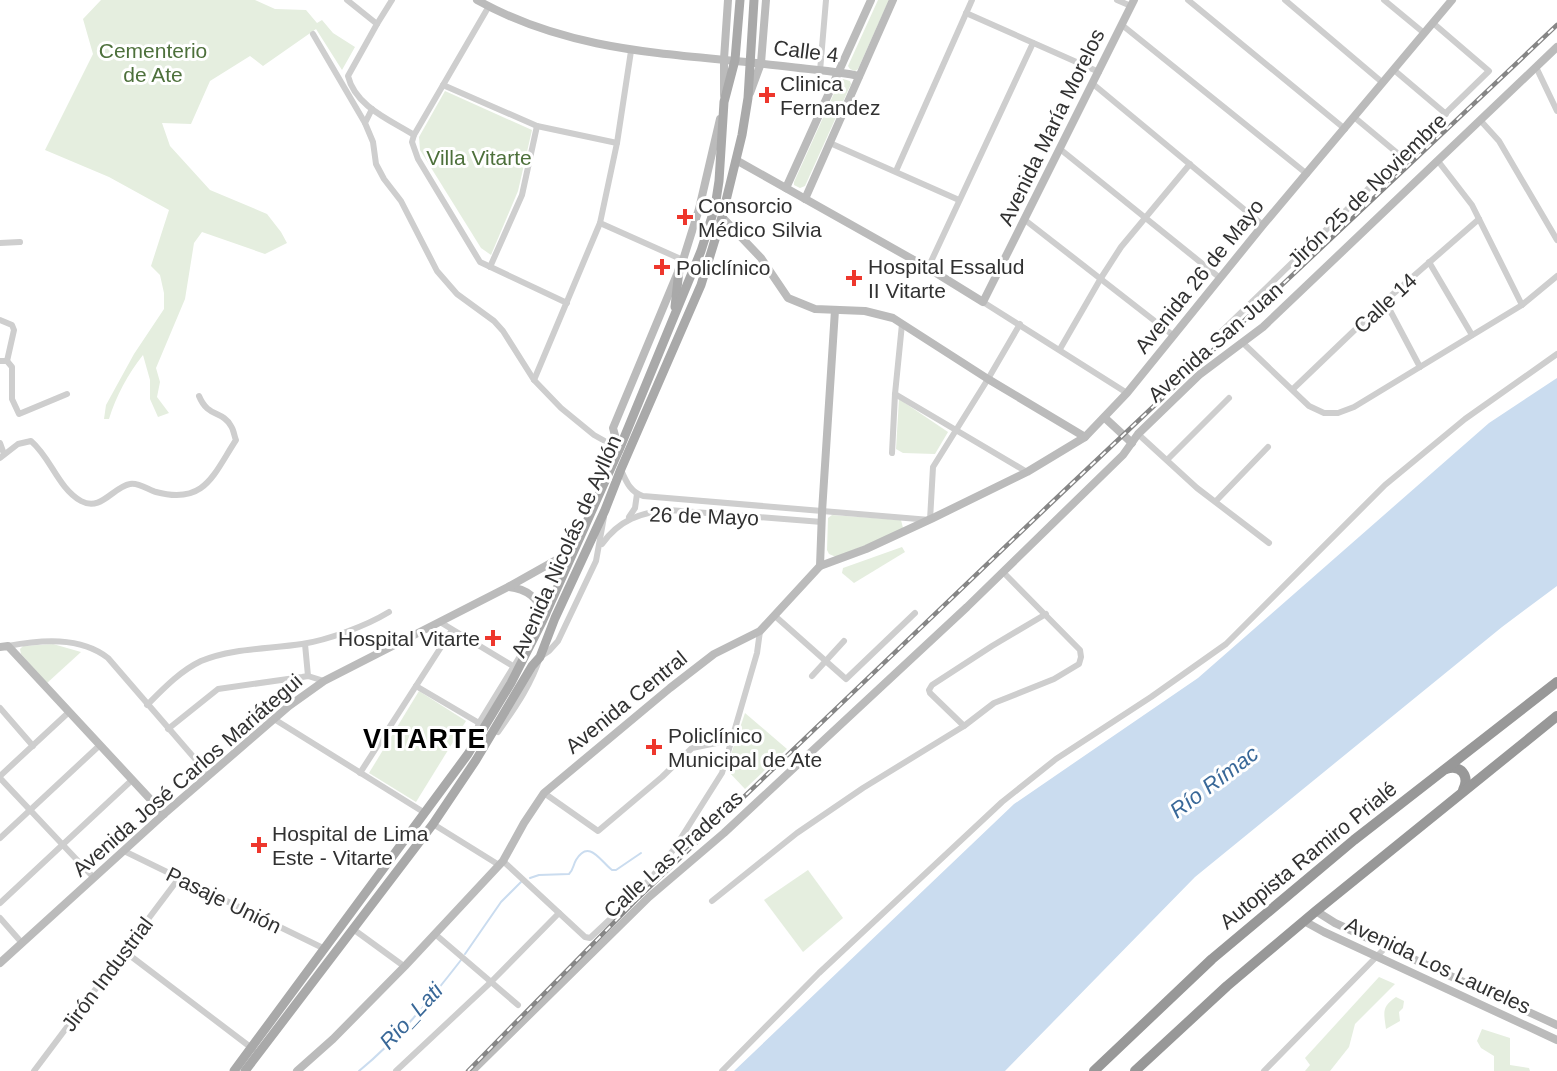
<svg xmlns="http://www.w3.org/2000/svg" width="1557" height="1071" viewBox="0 0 1557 1071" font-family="Arial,sans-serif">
	<rect width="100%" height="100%" fill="#fff"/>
	<g fill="#e5eedf">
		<path d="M 101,0 L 255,0 L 275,9 L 306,10 L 317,23 L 322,20 L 333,33 L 355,47 L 342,70 L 316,29 L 263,66 L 250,56 L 210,81 L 191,124 L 162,123 L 170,146 L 210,190 L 267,214 L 281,232 L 287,243 L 265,254 L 202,232 L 194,243 L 185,299 L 156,368 L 160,382 L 157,397 L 169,413 L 158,417 L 150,399 L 150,380 L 143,355 C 128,374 116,396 109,419 L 104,419 L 106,405 L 134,354 L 164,309 L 164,293 L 160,275 L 151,266 L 169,210 L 109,177 L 45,150 L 93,54 L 83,19 Z"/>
		<path d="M 878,0 L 889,0 L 858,69 L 855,71 L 850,69 L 848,66 Z"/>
		<path d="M 843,79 L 850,81 L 851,84 L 805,186 L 800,188 L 794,185 L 794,182 L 840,80 Z"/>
		<path d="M 445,91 L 532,130 L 518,191 L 491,255 L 481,248 L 420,150 L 419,137 Z"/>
		<path d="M 899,399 L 948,432 L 935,454 L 903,453 L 896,449 Z"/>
		<path d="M 832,515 L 901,520 L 903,528 L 900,531 L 836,557 L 829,554 L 827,550 L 828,518 Z"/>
		<path d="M 902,547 L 905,552 L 854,583 L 842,573 L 843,568 Z"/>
		<path d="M 53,644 L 81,652 L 47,683 L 21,654 L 20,649 L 23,646 Z"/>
		<path d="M 419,691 L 466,721 L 416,802 L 369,773 Z"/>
		<path d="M 745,713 L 787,749 L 745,789 L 726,769 Z"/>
		<path d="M 808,870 L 843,918 L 803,952 L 764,900 Z"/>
		<path d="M 1379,977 L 1395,984 L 1355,1024 L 1349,1047 L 1330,1071 L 1305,1071 L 1310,1065 L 1305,1058 Z"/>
		<path d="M 1396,997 L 1404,1001 L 1403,1008 L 1399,1012 L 1400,1021 L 1386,1029 C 1384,1013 1381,1007 1396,997 Z"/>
		<path d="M 1482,1029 L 1510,1038 L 1510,1065 L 1529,1068 L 1530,1071 L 1494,1071 L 1494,1056 L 1481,1048 L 1477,1041 Z"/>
	</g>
	<path fill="#cadcef" d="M 1557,378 L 1557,586 L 1502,627 L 1195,877 L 1005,1071 L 734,1071 L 1014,804 L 1198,678 L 1489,423 Z"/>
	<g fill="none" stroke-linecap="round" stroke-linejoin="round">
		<g stroke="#cadcef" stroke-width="2">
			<path d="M 530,878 L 539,875 L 569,874 C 574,869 573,865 576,860 C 589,838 601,862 612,870 L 616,870 L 641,853"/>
			<path d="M 465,954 L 501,902 L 521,882"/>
			<path d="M 359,1071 C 398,1039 430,1000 461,960"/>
		</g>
		<g stroke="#cecece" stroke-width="6">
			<path d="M 347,0 L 377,24"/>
			<path d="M 392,0 L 377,24 L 348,76 C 355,106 390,120 414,135"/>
			<path d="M 1117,0 L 1131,6"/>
			<path d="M 1188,0 L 1345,129"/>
			<path d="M 1285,0 L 1383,83"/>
			<path d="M 1384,0 L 1424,33"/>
			<path d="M 489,6 L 414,135 L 412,142 L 418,159 L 480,262 L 567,303"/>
			<path d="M 966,13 L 1099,72"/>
			<path d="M 1122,25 L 1307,174"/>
			<path d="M 313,34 L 365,123"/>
			<path d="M 1536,67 L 1557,111"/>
			<path d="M 1394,70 L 1446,114"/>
			<path d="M 820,71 L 826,0"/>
			<path d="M 1093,84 L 1263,225"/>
			<path d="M 443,85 L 537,126 L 617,143"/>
			<path d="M 372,109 L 365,123 L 373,142 L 376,164 L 384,179 L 401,201 L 437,271 L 457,294 L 494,321 L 503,331 L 534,380 L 561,408 L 594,435 L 619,449"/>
			<path d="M 1354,117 L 1402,157"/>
			<path d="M 1480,120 L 1499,141 L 1557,240"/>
			<path d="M 830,143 L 959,200"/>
			<path d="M 1060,149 L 1220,278"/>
			<path d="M 1438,161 L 1472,205 L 1522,305"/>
			<path d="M 896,171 L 972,0"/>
			<path d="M 1025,220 L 1174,336"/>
			<path d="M 600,223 L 683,260"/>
			<path d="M 0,243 L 20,242"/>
			<path d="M 1429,262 L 1472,335"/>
			<path d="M 490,267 L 522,195 L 537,126"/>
			<path d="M 928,268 L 1033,43"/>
			<path d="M 1385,301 L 1420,367"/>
			<path d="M 983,302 L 1127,393"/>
			<path d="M 0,320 L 12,325 L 14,330 L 7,361"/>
			<path d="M 1220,333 L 1489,71 L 1433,23"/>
			<path d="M 1243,343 L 1309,406 L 1324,413 L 1338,413 L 1354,407 L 1522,305 L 1557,276"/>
			<path d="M 1060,349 L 1101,278 L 1121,247 L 1190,164"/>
			<path d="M 0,361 L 7,361 L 12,367 L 12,399 L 19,414 L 67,394"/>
			<path d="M 534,380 L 600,223 L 617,143 L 631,51"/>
			<path d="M 1293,389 L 1385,301 L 1479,219"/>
			<path d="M 895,394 L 1027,472"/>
			<path d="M 1138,434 L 1197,488 L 1269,543"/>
			<path d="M 0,443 L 4,454"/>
			<path d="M 892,453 L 895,394 L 902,324"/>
			<path d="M 0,458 L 18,444 L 31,441 C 51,458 58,488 81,501 C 101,512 113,487 130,484 C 138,482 149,490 156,492 C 205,505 213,475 236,440 C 234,436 234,430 231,426 C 222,410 208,418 199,396"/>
			<path d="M 1167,460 L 1229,398"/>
			<path d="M 621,470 C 626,481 630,492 643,496 L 930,520 L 933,467 L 988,379 L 1020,324"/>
			<path d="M 1216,501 L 1268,447"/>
			<path d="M 629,517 L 635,508 L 637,494"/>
			<path d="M 602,544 C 619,520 641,512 669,510 L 822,522"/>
			<path d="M 775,616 L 846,679 L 915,613"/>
			<path d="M 440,622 L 513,666"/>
			<path d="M 305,644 L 308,676"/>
			<path d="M 8,646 C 40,640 80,636 108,658 L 209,775"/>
			<path d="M 812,676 L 844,641"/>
			<path d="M 416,686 L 479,723"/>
			<path d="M 147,705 C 163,689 180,671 201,661 C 232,648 269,649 302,644 C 328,640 366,626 389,612"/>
			<path d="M 0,708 L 33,746"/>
			<path d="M 274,719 L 425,813"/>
			<path d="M 964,726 L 930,693 L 929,690 L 932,685 L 992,646 L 1046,614"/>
			<path d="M 168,729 L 218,689 L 302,677 L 308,676 L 324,681"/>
			<path d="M 498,732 C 514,709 532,684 540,657 L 549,651 L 558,641 L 596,561 L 604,517"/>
			<path d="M 473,740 L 479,723 L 525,648"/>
			<path d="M 360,773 L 452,630"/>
			<path d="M 0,776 L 69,712"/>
			<path d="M 0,778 L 94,878"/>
			<path d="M 544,793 L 598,831 L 662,777 L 692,748 L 731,740"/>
			<path d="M 433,824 L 499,865"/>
			<path d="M 0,838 L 100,745"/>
			<path d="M 124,851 L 325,949"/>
			<path d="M 503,861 L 585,937 L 590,938 L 622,908 L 651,878 L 674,849 L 722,773 L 757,653 L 760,631"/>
			<path d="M 712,901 L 797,833 L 863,788 L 964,726 L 994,703 L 1054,679 L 1079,664 L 1081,657 L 1080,650 L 1003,572"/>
			<path d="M 0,903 L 132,780"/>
			<path d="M 0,918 L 22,943"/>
			<path d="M 353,929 L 401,964"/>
			<path d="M 435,934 L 518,1005"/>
			<path d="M 124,951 L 253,1049"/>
			<path d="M 34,1071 L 179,878"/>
			<path d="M 396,1071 L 491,982 L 559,913"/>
			<path d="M 722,1071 L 819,973 L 1002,802 L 1056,759 L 1151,697 L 1226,644 L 1385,485 L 1465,419 L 1557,354"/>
			<path d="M 1264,1071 L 1387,946"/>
		</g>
		<g stroke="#bbb" stroke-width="8">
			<path d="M 477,0 C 577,56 681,53 791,67 C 814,70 836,71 859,76"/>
			<path d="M 750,93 L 761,63 L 766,0"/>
			<path d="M 724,95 L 724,59 L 728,0"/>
			<path d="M 736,160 L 928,268 L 983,302 L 1134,0"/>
			<path d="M 786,188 L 871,0"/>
			<path d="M 805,199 L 893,0"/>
			<path d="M 722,217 L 761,258 L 788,298 L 815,309 L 865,311 L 893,318 L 988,379 L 1085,437"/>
			<path d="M 1105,418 L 1132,443"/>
			<path d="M 619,450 L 613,428 L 683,260 L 699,209 L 720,119"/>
			<path d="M 820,566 L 866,549 L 933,518 L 1027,472 L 1085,437 L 1127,393 L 1263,225 L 1452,0"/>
			<path d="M 509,587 C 528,589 536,598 546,614"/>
			<path d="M 0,647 L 8,646 L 164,814"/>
			<path d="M 1316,911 L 1335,923 L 1557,1025"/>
			<path d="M 1304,921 L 1324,932 L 1557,1040"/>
			<path d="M 0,963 L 164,814 L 289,706 L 324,681 L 508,587 L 574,550"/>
			<path d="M 297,1071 L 333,1039 L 405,966 L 503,861 L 524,823 L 544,793 L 670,688 L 714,654 L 760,631 L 820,566 L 822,512 L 835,310"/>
			<path d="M 472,1071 L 649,897 L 724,833 L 967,607 L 1123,455 L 1138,434 L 1199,375 L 1263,327 L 1557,47"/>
		</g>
		<g stroke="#a9a9a9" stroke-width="9">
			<path d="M 675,307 L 679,270"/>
			<path d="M 234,1071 L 468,754 L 511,683 L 542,622 L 619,450 L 701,251 L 715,207 L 719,181 L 724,102 L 735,60 L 740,0"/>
			<path d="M 245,1071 L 433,824 L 476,760 L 532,666 L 540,657 L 555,618 L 605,510 L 621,469 L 701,285 L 722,217 L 742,135 L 748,98 L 754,0"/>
		</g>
		<g stroke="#989898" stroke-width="10">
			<path d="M 1446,769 C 1461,764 1470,776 1463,790"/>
			<path d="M 1094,1071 L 1212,959 L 1354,840 L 1557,682"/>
			<path d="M 1135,1071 L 1227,986 L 1316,911 L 1557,716"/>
		</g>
		<defs>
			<path id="rail" d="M 468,1071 L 638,898 L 1047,507 L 1557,25"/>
		</defs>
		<use href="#rail" stroke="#868686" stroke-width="4.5"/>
		<use href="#rail" stroke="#fff" stroke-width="2" stroke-dasharray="7" stroke-linecap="butt"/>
	</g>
	<g fill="#ee372d" stroke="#fff" stroke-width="2">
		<path d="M764 86h6v6h6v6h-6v6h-6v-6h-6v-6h6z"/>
		<path d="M682 208h6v6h6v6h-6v6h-6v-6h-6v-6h6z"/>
		<path d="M659 258h6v6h6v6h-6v6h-6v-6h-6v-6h6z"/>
		<path d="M851 269h6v6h6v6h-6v6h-6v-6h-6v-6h6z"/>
		<path d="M490 629h6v6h6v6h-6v6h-6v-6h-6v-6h6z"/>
		<path d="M651 738h6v6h6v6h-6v6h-6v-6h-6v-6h6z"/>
		<path d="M256 836h6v6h6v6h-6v6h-6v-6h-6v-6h6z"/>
	</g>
	<g text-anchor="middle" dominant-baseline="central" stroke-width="6" stroke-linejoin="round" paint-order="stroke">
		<g font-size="21" fill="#4d703b" stroke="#fff">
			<text x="153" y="50">Cementerio<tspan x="153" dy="24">de Ate</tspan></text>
			<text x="479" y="157">Villa Vitarte</text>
		</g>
		<g font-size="21" fill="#313131" stroke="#fff">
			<text transform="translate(806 51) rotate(7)">Calle 4</text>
			<text transform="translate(1051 127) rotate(-64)">Avenida María Morelos</text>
			<text transform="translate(1367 190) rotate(-44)">Jirón 25 de Noviembre</text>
			<text transform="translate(1199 276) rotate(-51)">Avenida 26 de Mayo</text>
			<text transform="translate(1385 303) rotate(-43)">Calle 14</text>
			<text transform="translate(1215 342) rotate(-41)">Avenida San Juan</text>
			<text transform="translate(704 516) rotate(2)">26 de Mayo</text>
			<text transform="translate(566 546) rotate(-66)">Avenida Nicolás de Ayllón</text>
			<text transform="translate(626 702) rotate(-39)">Avenida Central</text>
			<text transform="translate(187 775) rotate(-41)">Avenida José Carlos Mariátegui</text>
			<text transform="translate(673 854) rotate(-42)">Calle Las Praderas</text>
			<text transform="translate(1308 855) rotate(-39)">Autopista Ramiro Prialé</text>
			<text transform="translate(224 900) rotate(26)">Pasaje Unión</text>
			<text transform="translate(1438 965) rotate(25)">Avenida Los Laureles</text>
			<text transform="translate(107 974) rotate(-53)">Jirón Industrial</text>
		</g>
		<g font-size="21" fill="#313131" stroke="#fff" text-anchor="start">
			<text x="780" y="83">Clinica<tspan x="780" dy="24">Fernandez</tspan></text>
			<text x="698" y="205">Consorcio<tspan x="698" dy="24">Médico Silvia</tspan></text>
			<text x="868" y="266">Hospital Essalud<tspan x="868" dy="24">II Vitarte</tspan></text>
			<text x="676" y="267">Policlínico</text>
			<text x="480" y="638" text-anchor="end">Hospital Vitarte</text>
			<text x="668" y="735">Policlínico<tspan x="668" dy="24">Municipal de Ate</tspan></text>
			<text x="272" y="833">Hospital de Lima<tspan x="272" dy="24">Este - Vitarte</tspan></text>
		</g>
		<g font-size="22" font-style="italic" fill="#396898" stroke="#fff">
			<text transform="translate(1214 782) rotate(-37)">Río Rímac</text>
			<text transform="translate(411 1016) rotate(-47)">Rio_Lati</text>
		</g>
		<g font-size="27" font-weight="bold" letter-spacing="1.5" fill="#000" stroke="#fff">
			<text x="425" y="739">VITARTE</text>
		</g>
	</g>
</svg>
